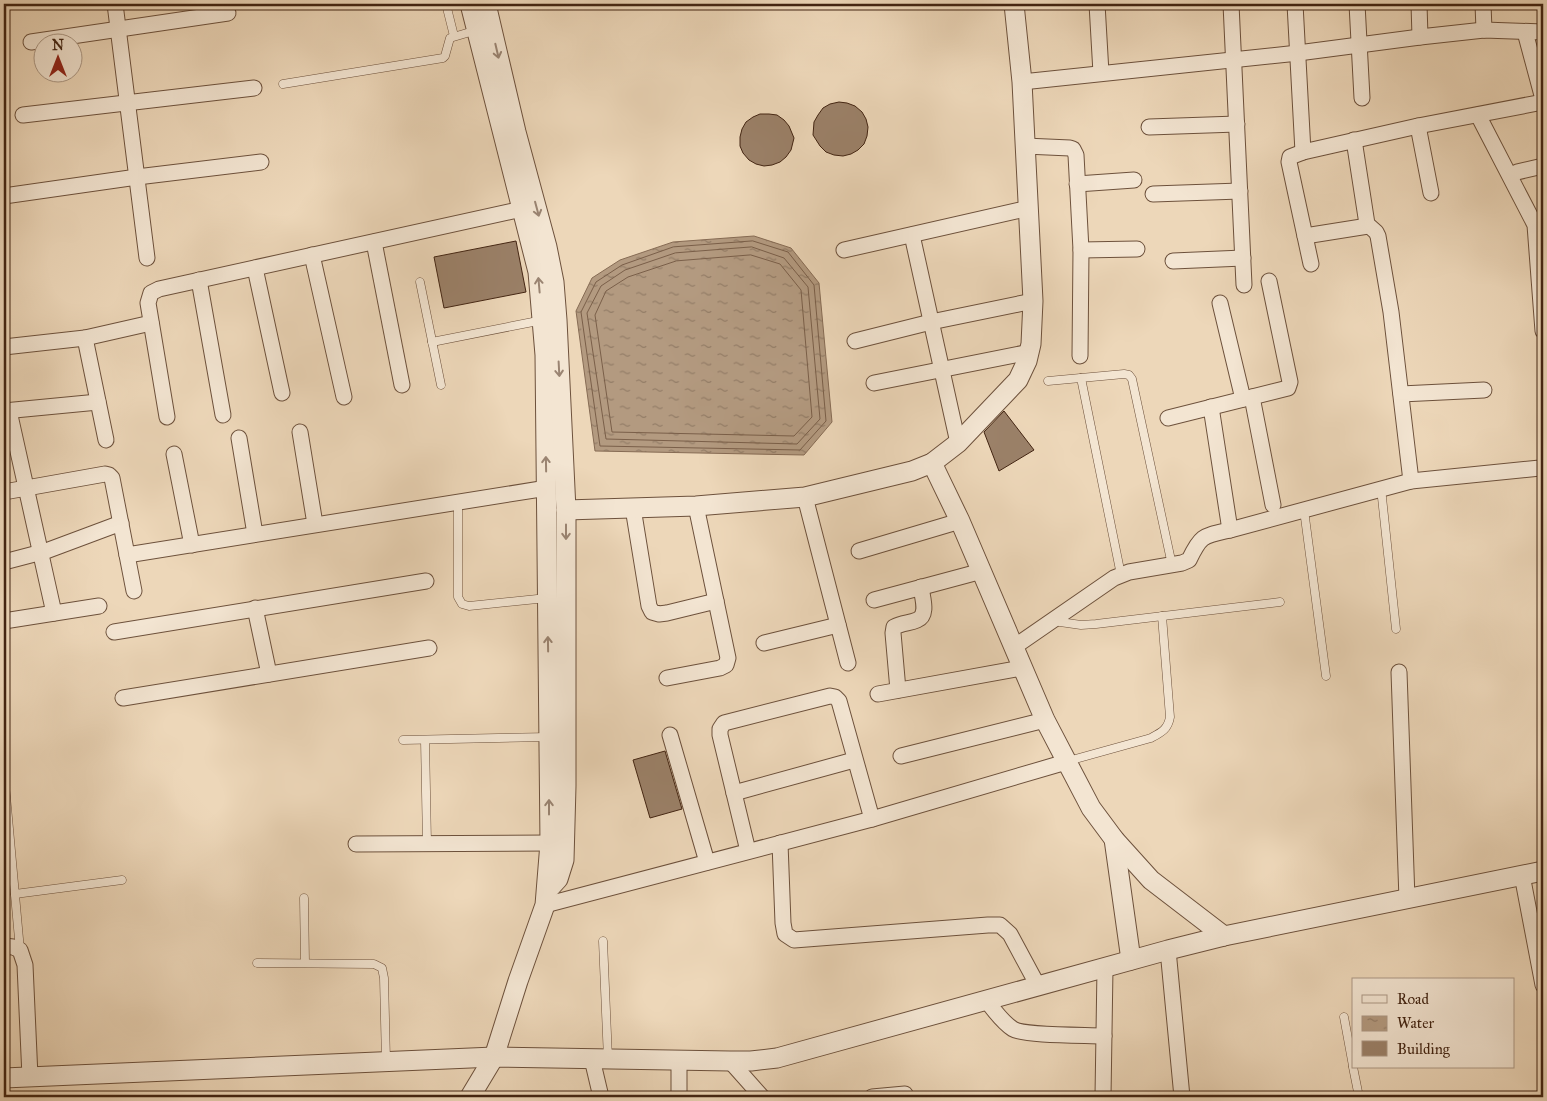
<svg xmlns="http://www.w3.org/2000/svg" width="1547" height="1101" viewBox="0 0 1547 1101" font-family="'IM FELL Great Primer',serif">
	<defs>
		<pattern id="water-ripples" width="26" height="14" patternUnits="userSpaceOnUse" patternTransform="scale(1.25)"><rect width="26" height="14" fill="#b39a80"/><path d="M2 4q2-2 4 0t4 0M15 11q2-2 4 0t4 0" fill="none" stroke="#937d67"/></pattern>
	</defs>
	<rect width="100%" height="100%" fill="#edd7b9"/>
	<filter id="stains"><feTurbulence type="fractalNoise" baseFrequency=".004" numOctaves="4"/><feColorMatrix values="0 0 0 0 .2 0 0 0 0 .09 0 0 0 0 .02 0 0 0 .5 -.17"/></filter>
	<radialGradient id="worn" r=".72"><stop offset=".6" stop-color="#630" stop-opacity="0"/><stop offset="1" stop-color="#630" stop-opacity=".3"/></radialGradient>
	<path fill="url(#water-ripples)" stroke="#866b54" d="M 754,236 L 791,248 L 819,283 L 832,422 L 804,455 L 595,451 L 576,311 L 592,278 L 620,260 L 673,242 Z"/>
	<g fill="none" stroke-linecap="round" stroke-linejoin="round">
		<g stroke="#7a5f49" stroke-width="1">
			<path d="M 753,241 L 788,252 L 814,285 L 826,421 L 800,450 L 600,446 L 581,312 L 596,282 L 622,265 L 673,247 Z"/>
			<path d="M 752,247 L 784,258 L 808,287 L 820,419 L 797,444 L 606,439 L 587,313 L 601,286 L 625,270 L 675,253 Z"/>
			<path d="M 751,255 L 780,264 L 801,290 L 812,417 L 794,436 L 612,432 L 595,315 L 606,291 L 628,277 L 676,261 Z"/>
		</g>
	</g>
	<g fill="#9b8169" stroke="#422412">
		<path d="M 839,102 L 847,103 L 855,106 L 862,112 L 866,119 L 868,127 L 867,136 L 864,144 L 858,150 L 851,154 L 843,156 L 834,155 L 826,152 L 820,146 L 813,135 L 814,122 L 818,115 L 823,108 L 830,104 Z"/>
		<path d="M 760,114 L 769,114 L 777,115 L 784,120 L 789,126 L 794,138 L 791,150 L 786,157 L 780,162 L 772,165 L 764,166 L 756,164 L 749,160 L 743,153 L 740,146 L 740,137 L 742,129 L 746,122 L 753,117 Z"/>
		<path d="M 516,241 L 526,292 L 444,308 L 434,257 Z"/>
		<path d="M 1004,411 L 1034,450 L 999,471 L 984,432 Z"/>
		<path d="M 665,751 L 682,809 L 650,818 L 633,760 Z"/>
	</g>
	<g fill="none" stroke-linecap="round" stroke-linejoin="round">
		<defs>
			<g id="service">
				<path d="M 446,4 L 454,36"/>
				<path d="M 283,84 L 443,58 L 445,56 L 450,38 L 477,30"/>
				<path d="M 420,282 L 441,385"/>
				<path d="M 432,342 L 543,320"/>
				<path d="M 1081,378 L 1121,575"/>
				<path d="M 1048,381 L 1124,374 L 1129,375 L 1132,379 L 1172,565"/>
				<path d="M 1381,488 L 1396,629"/>
				<path d="M 458,502 L 458,597 L 462,604 L 469,606 L 547,598"/>
				<path d="M 1304,510 L 1326,676"/>
				<path d="M 1053,621 L 1081,625 L 1096,624 L 1280,602"/>
				<path d="M 403,740 L 549,737"/>
				<path d="M 425,740 L 427,843"/>
				<path d="M 1068,761 L 1151,738 C 1162,732 1168,729 1170,717 L 1162,616"/>
				<path d="M 4,774 L 20,950"/>
				<path d="M 15,894 L 122,880"/>
				<path d="M 304,898 L 305,963"/>
				<path d="M 603,941 L 608,1059"/>
				<path d="M 257,963 L 374,964 L 382,968 L 384,978 L 386,1061"/>
				<path d="M 1344,1017 L 1353,1066"/>
				<path d="M 1353,1067 L 1359,1097"/>
			</g>
			<g id="minor">
				<path d="M 115,4 L 147,258"/>
				<path d="M 1097,4 L 1101,73"/>
				<path d="M 1231,4 L 1244,285"/>
				<path d="M 1295,4 L 1303,152"/>
				<path d="M 1357,4 L 1362,98"/>
				<path d="M 1419,4 L 1420,37"/>
				<path d="M 1483,4 L 1484,30"/>
				<path d="M 1525,32 L 1543,99"/>
				<path d="M 31,42 L 228,13"/>
				<path d="M 1022,82 L 1298,53 L 1420,37 L 1484,30 L 1543,32"/>
				<path d="M 23,115 L 254,88"/>
				<path d="M 1478,115 L 1535,225 L 1543,331"/>
				<path d="M 1418,126 L 1431,193"/>
				<path d="M 1149,127 L 1237,124"/>
				<path d="M 1354,140 L 1367,224 L 1376,232 L 1378,236 L 1391,312 L 1411,481"/>
				<path d="M 1025,146 L 1070,148 L 1073,149 L 1076,155 L 1081,250 L 1080,356"/>
				<path d="M 1517,172 L 1543,166"/>
				<path d="M 1077,184 L 1134,180"/>
				<path d="M 1153,194 L 1240,191"/>
				<path d="M 4,196 L 137,177 L 261,162"/>
				<path d="M 912,235 L 958,443"/>
				<path d="M 1305,236 L 1368,226"/>
				<path d="M 374,242 L 402,385"/>
				<path d="M 844,250 L 1029,208"/>
				<path d="M 1081,250 L 1137,249"/>
				<path d="M 312,255 L 344,397"/>
				<path d="M 1173,261 L 1243,258"/>
				<path d="M 1311,264 L 1289,162 L 1290,157 L 1303,152 L 1418,126 L 1543,102"/>
				<path d="M 255,268 L 282,393"/>
				<path d="M 199,280 L 223,415"/>
				<path d="M 1220,303 L 1243,399"/>
				<path d="M 85,338 L 106,440"/>
				<path d="M 855,341 L 931,322 L 1033,301"/>
				<path d="M 4,347 L 85,338 L 151,323"/>
				<path d="M 874,383 L 1030,352"/>
				<path d="M 1401,394 L 1484,390"/>
				<path d="M 1252,397 L 1273,505"/>
				<path d="M 1211,407 L 1230,530"/>
				<path d="M 4,411 L 98,402"/>
				<path d="M 9,411 L 54,613"/>
				<path d="M 167,417 L 148,303 L 151,293 L 159,289 L 522,209"/>
				<path d="M 1168,418 L 1288,388 L 1290,382 L 1269,281"/>
				<path d="M 300,432 L 315,524"/>
				<path d="M 239,438 L 255,534"/>
				<path d="M 174,454 L 192,545"/>
				<path d="M 4,492 L 105,474 L 109,475 L 112,478 L 134,591"/>
				<path d="M 805,497 L 848,663"/>
				<path d="M 633,508 L 649,606 L 652,612 L 659,614 L 667,613 L 716,601"/>
				<path d="M 859,551 L 960,521"/>
				<path d="M 127,555 L 547,488"/>
				<path d="M 4,562 L 46,551 L 121,523"/>
				<path d="M 874,600 L 982,571"/>
				<path d="M 255,608 L 269,674"/>
				<path d="M 4,621 L 99,606"/>
				<path d="M 114,632 L 426,581"/>
				<path d="M 764,643 L 838,625"/>
				<path d="M 1014,647 L 1114,578 L 1129,572 L 1182,563 L 1189,560 C 1201,535 1203,536 1230,530 L 1411,481 L 1540,468 L 1543,467"/>
				<path d="M 1399,672 L 1407,899"/>
				<path d="M 667,678 L 720,668 L 726,665 L 728,658 L 696,506"/>
				<path d="M 898,690 L 893,633 L 894,627 C 902,623 910,623 917,620 C 929,615 922,597 921,587"/>
				<path d="M 878,694 L 1022,668"/>
				<path d="M 123,698 L 429,648"/>
				<path d="M 670,735 L 707,862"/>
				<path d="M 901,756 L 1045,720"/>
				<path d="M 734,793 L 854,760"/>
				<path d="M 780,843 L 783,923 L 785,934 L 794,940 L 988,925 L 1000,925 L 1010,934 L 1038,986"/>
				<path d="M 356,844 L 550,843"/>
				<path d="M 748,851 L 720,735 L 720,729 L 724,723 L 830,696 L 835,697 L 839,701 L 872,819"/>
				<path d="M 1522,875 L 1543,985"/>
				<path d="M 545,905 L 872,819 L 1066,762"/>
				<path d="M 4,946 L 13,947 L 20,950 L 25,965 L 30,1077"/>
				<path d="M 1168,950 L 1182,1097"/>
				<path d="M 986,1000 C 994,1010 1002,1022 1013,1029 C 1024,1036 1086,1035 1104,1036"/>
				<path d="M 592,1059 L 601,1097"/>
				<path d="M 679,1061 L 679,1097"/>
				<path d="M 730,1061 L 762,1097"/>
				<path d="M 872,1097 L 905,1094"/>
				<path d="M 1103,1097 L 1105,968"/>
			</g>
			<g id="tertiary">
				<path d="M 470,4 L 538,272 L 545,355 L 550,843 L 545,905 L 518,981 L 494,1057 L 470,1097"/>
				<path d="M 486,4 L 516,132 L 547,247 L 554,282 L 557,320 L 566,510 L 566,786 L 564,860 L 558,879 L 547,891"/>
				<path d="M 932,463 L 960,521 L 1045,720 L 1091,808 L 1114,839 L 1151,880 L 1224,936"/>
				<path d="M 566,510 L 696,506 L 805,497 L 912,471 L 932,463 L 958,443 L 1018,380 L 1027,361 L 1031,344 L 1033,301 L 1022,82 L 1014,4"/>
				<path d="M 1114,839 L 1131,960"/>
				<path d="M 4,1078 L 494,1057 L 730,1061 L 751,1061 L 777,1058 L 1168,950 L 1224,936 L 1543,871"/>
			</g>
		</defs>
		<use href="#service" stroke="#6d513c" stroke-width="9"/>
		<use href="#minor" stroke="#6d513c" stroke-width="17"/>
		<use href="#tertiary" stroke="#6d513c" stroke-width="21"/>
		<use href="#service" stroke="#f3e5d2" stroke-width="8"/>
		<use href="#minor" stroke="#f3e5d2" stroke-width="15"/>
		<use href="#tertiary" stroke="#f3e5d2" stroke-width="19"/>
	</g>
	<defs><path id="oneway-shaft" d="M-6 0H5M1.5-3L5.5 0L1.5 3" fill="none" stroke-width="1.6" stroke-linecap="round" stroke-linejoin="round" transform="scale(1.25)"/></defs>
	<g stroke="#9a8472">
		<use href="#oneway-shaft" transform="translate(497 51) rotate(77)"/>
		<use href="#oneway-shaft" transform="translate(537 209) rotate(75)"/>
		<use href="#oneway-shaft" transform="translate(539 285) rotate(-95)"/>
		<use href="#oneway-shaft" transform="translate(559 369) rotate(87)"/>
		<use href="#oneway-shaft" transform="translate(546 464) rotate(-91)"/>
		<use href="#oneway-shaft" transform="translate(566 532) rotate(90)"/>
		<use href="#oneway-shaft" transform="translate(548 644) rotate(-91)"/>
		<use href="#oneway-shaft" transform="translate(549 807) rotate(-90)"/>
	</g>
	<rect width="1547" height="1101" fill="none" stroke="#edd7b9" stroke-width="20"/>
	<rect x="5" y="5" width="1537" height="1091" fill="none" stroke="#422412" stroke-width="2.5"/>
	<rect x="10" y="10" width="1527" height="1081" fill="none" stroke="#422412"/>
	<rect x="1352" y="978" width="162" height="90" fill="#f3e5d2" stroke="#ac9885"/>
	<rect x="1362" y="995" width="25" height="8" fill="#f3e5d2" stroke="#ac9885"/>
	<text x="1397" y="1004" font-size="15" fill="#422412">Road</text>
	<rect x="1362" y="1016" width="25" height="15" fill="url(#water-ripples)" stroke="#ac9885"/>
	<text x="1397" y="1028" font-size="15" fill="#422412">Water</text>
	<rect x="1362" y="1041" width="25" height="15" fill="#9b8169" stroke="#ac9885"/>
	<text x="1397" y="1054" font-size="15" fill="#422412">Building</text>
	<g transform="translate(58 58)"><circle r="24" fill="#f3e5d2" stroke="#ac9885"/>
	<path d="M0-4L9 19L0 12L-9 19Z" fill="#8f2418"/>
	<text y="-8" font-size="14" font-weight="bold" text-anchor="middle" fill="#422412">N</text>
	</g>
	<rect width="100%" height="100%" filter="url(#stains)"/>
	<rect width="100%" height="100%" fill="url(#worn)"/>
</svg>
